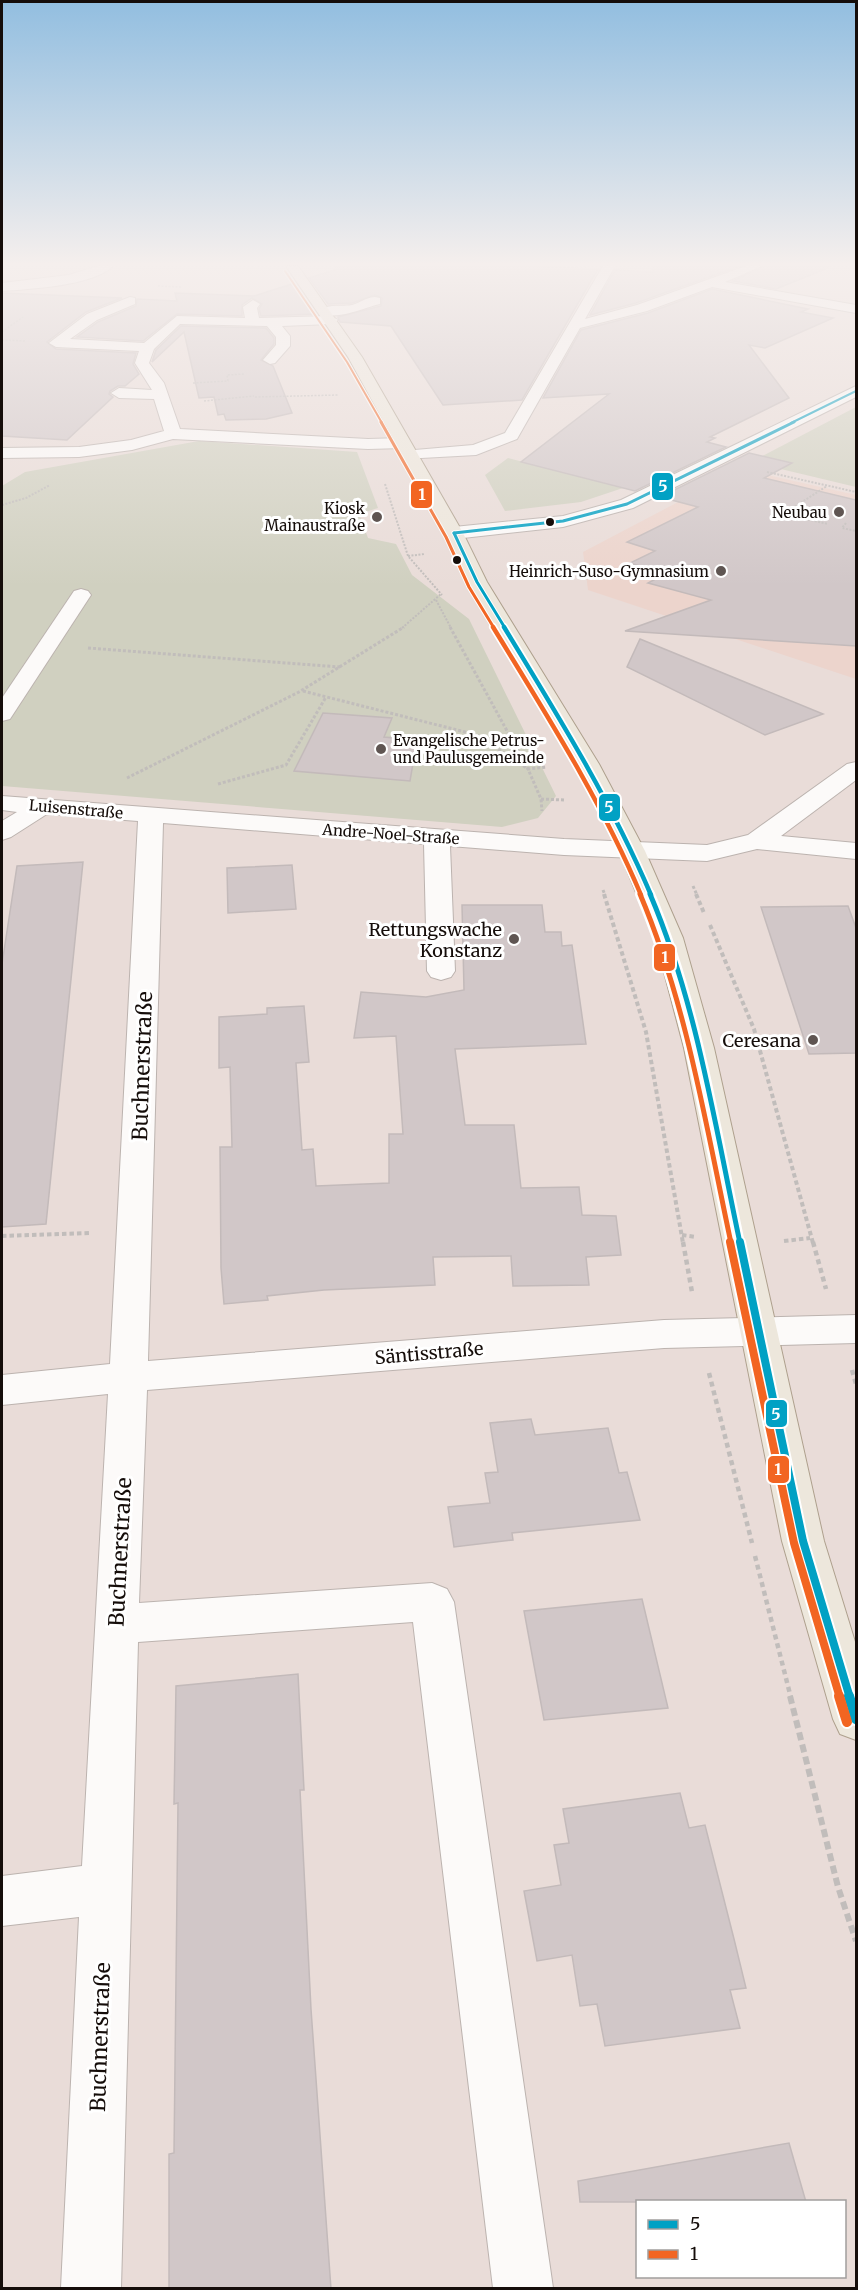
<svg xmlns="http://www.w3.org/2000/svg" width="858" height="2290" viewBox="0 0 858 2290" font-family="Merriweather,serif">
	<rect width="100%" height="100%" fill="#e9dcd8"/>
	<path fill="#ecd4cc" d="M 741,469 L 856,495 L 856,679 L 588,590 L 583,552 Z"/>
	<g fill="#d0d0c0">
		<path d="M 856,407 L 856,487 L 751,462 Z"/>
		<path d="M 199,441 L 357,452 L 378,508 L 359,514 L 368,538 L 396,544 L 412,575 L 469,619 L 556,796 L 538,818 L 502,827 L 2,786 L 2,486 L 25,472 Z"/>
		<path d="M 508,458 L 623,488 L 581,502 L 505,511 L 485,475 Z"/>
	</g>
	<g fill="#d1c7c8" stroke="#c3baba" stroke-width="1.5">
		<path d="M 335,266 L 527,266 L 598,269 L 522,400 L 443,405 L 391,326 L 340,322 L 338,317 L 381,306 L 382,298 L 375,295 L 352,303 L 328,304 L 309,278 L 338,269 Z"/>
		<path d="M 653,266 L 740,266 L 636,303 L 590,315 L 615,270 L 653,272 Z"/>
		<path d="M 764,266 L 828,266 L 828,268 L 776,289 L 733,281 Z"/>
		<path d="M 295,283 L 316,314 L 261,316 L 259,309 L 262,304 L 252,298 L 242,305 L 242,316 L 177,314 L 143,341 L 77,337 L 98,322 L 136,306 L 137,299 L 177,301 L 175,293 L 254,296 Z"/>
		<path d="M 712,289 L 808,309 L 801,312 L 833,318 L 765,348 L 749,345 L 789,398 L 710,437 L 715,438 L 707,442 L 726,447 L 635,491 L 521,462 L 609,394 L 543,398 L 581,330 L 648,313 Z"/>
		<path d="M 2,293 L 122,298 L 86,312 L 47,342 L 56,349 L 136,353 L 133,364 L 139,374 L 125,386 L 118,386 L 110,391 L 109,394 L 113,397 L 67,440 L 2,436 Z"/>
		<path d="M 181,326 L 266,328 L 274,338 L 274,344 L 261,360 L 273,366 L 292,413 L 266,419 L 226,420 L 224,414 L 218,415 L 214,397 L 199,398 L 184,332 L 152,362 L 156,350 Z"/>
		<path d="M 749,453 L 792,463 L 764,478 L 856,500 L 856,646 L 625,631 L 711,600 L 648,583 L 665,574 L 630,563 L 655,551 L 627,542 L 698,507 L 660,497 Z"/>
		<path d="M 640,639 L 823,714 L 765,735 L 627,667 Z"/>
		<path d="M 323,713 L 392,718 L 384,737 L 417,740 L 410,781 L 294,771 Z"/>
		<path d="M 83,862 L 46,1224 L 2,1227 L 2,964 L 17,866 Z"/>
		<path d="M 292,865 L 296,909 L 228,913 L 227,868 Z"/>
		<path d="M 462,905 L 542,905 L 545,932 L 561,932 L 562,946 L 572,945 L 586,1044 L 455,1049 L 465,1125 L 514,1125 L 521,1188 L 579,1187 L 582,1215 L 616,1216 L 621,1255 L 586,1257 L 589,1285 L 513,1286 L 511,1256 L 433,1257 L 435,1285 L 324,1290 L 267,1296 L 268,1300 L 224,1304 L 221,1268 L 220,1147 L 232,1147 L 230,1067 L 219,1068 L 219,1017 L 267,1014 L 267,1008 L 304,1006 L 309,1062 L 296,1063 L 302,1150 L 313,1149 L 316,1186 L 389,1183 L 389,1134 L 403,1134 L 396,1036 L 354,1038 L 361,992 L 426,997 L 464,990 Z"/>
		<path d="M 848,906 L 856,928 L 856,1053 L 809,1054 L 761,907 Z"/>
		<path d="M 531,1419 L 535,1435 L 608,1428 L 619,1473 L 627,1472 L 640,1520 L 512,1533 L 513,1540 L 454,1547 L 448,1507 L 490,1503 L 485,1473 L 498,1472 L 490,1423 Z"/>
		<path d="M 642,1599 L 668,1708 L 544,1720 L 524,1611 Z"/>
		<path d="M 298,1674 L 304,1790 L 300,1790 L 311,2009 L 331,2289 L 169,2289 L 169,2154 L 174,2153 L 178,1803 L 174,1804 L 176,1686 Z"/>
		<path d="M 680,1793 L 689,1828 L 705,1825 L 734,1939 L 746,1988 L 730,1990 L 740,2028 L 605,2046 L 597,2004 L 580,2006 L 572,1955 L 537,1961 L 524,1891 L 561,1885 L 554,1845 L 569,1843 L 563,1809 Z"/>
		<path d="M 789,2143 L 806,2202 L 580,2202 L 578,2181 Z"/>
	</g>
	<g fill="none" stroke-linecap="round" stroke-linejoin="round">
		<defs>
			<g id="minor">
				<path d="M 98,266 L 113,266 C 93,286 29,289 2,291 L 2,283 L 69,275 Z"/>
				<path d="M 603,266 L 615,266 L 585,319 L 637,305 L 746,266 L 762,266 L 725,282 L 856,305 L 856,313 L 712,287 L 647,311 L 580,328 L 517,439 L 476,455 L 403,459 L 401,455 L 403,451 L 473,445 L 505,433 Z"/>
				<path d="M 130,297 L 135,298 L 135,304 L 97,320 L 70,339 L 144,343 L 177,316 L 245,318 L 243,307 L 253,300 L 260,304 L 257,308 L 259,318 L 331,316 L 338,320 L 331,324 L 282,326 L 290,336 L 290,346 L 275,363 L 270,364 L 263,360 L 276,345 L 276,337 L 267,326 L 180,324 L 154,349 L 149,363 L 164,383 L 180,429 L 368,439 L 403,438 L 411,443 L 403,448 L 368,449 L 173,439 L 132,450 L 79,457 L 2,458 L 2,448 L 79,447 L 131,440 L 164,431 L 154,399 L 119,398 L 111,393 L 119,388 L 152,390 L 135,363 L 139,351 L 56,347 L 49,343 L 87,314 Z"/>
				<path d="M 375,297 L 380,298 L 380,304 C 366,307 332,323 319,311 C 328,303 342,307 352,305 C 361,303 363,298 375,297 Z"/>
				<path d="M 856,386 L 856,397 L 633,508 L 563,527 L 454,539 L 445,533 L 454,527 L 563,516 L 621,500 Z"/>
				<path d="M 81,589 L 88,591 L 91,595 L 10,719 L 2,721 L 2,698 L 74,591 Z"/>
				<path d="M 856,762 L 856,780 L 781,836 L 856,843 L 856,859 L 757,849 L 707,861 L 564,855 L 450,846 L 455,971 L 451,977 L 441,980 L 431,977 L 427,971 L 424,844 L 163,823 L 148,1361 L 664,1320 L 856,1315 L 856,1343 L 664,1348 L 147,1390 L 139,1603 L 432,1583 L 447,1589 L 454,1602 L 553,2288 L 493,2288 L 413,1622 L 138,1642 L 121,2288 L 61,2288 L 79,1917 L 2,1926 L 2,1876 L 82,1866 L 108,1394 L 2,1405 L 2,1375 L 110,1364 L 138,821 L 47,814 L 11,837 L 2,840 L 2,821 L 17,812 L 2,810 L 2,796 L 564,839 L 707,845 L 748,835 L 847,764 Z"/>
			</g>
			<path id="major" d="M 286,266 L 298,266 L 362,357 L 463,533 L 487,582 L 599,764 L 645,851 L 683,938 L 714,1048 L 824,1541 L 856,1645 L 856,1740 L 840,1734 L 833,1719 L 782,1541 L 684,1048 L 655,938 L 619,851 L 575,764 L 467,582 L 445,533 L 348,357 Z"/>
		</defs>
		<use href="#minor" stroke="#bcb3af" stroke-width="2"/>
		<use href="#major" stroke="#aea08d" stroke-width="2"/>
		<g stroke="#c1bdbb" stroke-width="1.5" stroke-dasharray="2 1.5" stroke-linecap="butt">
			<path d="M 158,286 L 181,287"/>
			<path d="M 2,332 L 23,317"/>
			<path d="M 2,340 L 25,341"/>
			<path d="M 193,383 L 228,381 L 227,375 L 244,374"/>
			<path d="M 255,397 L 338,395"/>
			<path d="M 204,401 L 254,396"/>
		</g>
		<g stroke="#c1bdbb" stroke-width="2" stroke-dasharray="2 1.5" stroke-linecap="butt">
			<path d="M 767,472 L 856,492"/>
			<path d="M 385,484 L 408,556 L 442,595"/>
			<path d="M 2,505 L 26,498 L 50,485"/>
			<path d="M 784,514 L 828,524"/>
			<path d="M 780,516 L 827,486"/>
			<path d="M 846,523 L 842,528 L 856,531"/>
			<path d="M 408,556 L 425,554"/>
			<path d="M 436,600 L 451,628"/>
			<path d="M 402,628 L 441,594"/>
		</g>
		<g stroke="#c1bdbb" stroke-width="3" stroke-dasharray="3 2" stroke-linecap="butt">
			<path d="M 450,627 L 528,769 L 541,799 L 542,811"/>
			<path d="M 88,648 L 340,667"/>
			<path d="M 303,691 L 477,735 L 528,769 L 547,767"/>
			<path d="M 127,778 L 299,692 L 404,627"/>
			<path d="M 218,784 L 286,765 L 326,697"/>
			<path d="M 541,799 L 564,800"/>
			<path d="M 693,886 L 697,895"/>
			<path d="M 603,890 L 605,895"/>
		</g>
		<g stroke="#c1bdbb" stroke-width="4" stroke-dasharray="4.5 3" stroke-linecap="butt">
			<path d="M 604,894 L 646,1032 L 683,1243"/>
			<path d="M 696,894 L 704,913"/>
			<path d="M 710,925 L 754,1029 L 813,1243"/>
			<path d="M 682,1235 L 696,1237"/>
			<path d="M 2,1236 L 90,1233"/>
			<path d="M 784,1241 L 810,1238"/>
		</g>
		<g stroke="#c1bdbb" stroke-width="4.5" stroke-dasharray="5 4" stroke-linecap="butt">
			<path d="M 683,1242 L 692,1292"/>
			<path d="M 813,1242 L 826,1289"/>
			<path d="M 852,1370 L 856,1384"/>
			<path d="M 709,1373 L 752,1543"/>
			<path d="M 755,1556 L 791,1698"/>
		</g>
		<path stroke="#c1bdbb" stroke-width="6" stroke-dasharray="8 4.5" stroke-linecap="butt" d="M 790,1696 L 838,1887 L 856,1941"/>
		<use href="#minor" fill="#fcfaf9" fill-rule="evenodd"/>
		<use href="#major" fill="#ede7dc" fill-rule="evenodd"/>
		<defs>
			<path id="bus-1-far5" d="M 791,423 L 856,391"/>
			<g id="bus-1-far4">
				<path d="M 454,533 L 477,582 L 505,628"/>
				<path d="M 454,533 L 563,521 L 627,504 L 794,422"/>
			</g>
			<path id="bus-1-far3" d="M 504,627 C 557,714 611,801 651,895"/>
			<path id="bus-1-far2" d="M 650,894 C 697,1004 715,1126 740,1243"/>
			<path id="bus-1-far1" d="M 740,1242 L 803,1541 L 850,1698"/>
			<path id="bus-1" d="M 849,1696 L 856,1719"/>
			<path id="bus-2-far5" d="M 285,271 L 347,362 L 382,423"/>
			<path id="bus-2-far4" d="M 381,422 L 446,537 L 469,587 L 494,628"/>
			<path id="bus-2-far3" d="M 493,627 C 546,714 601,800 641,895"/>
			<path id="bus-2-far2" d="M 640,894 C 687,1005 706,1126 731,1243"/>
			<path id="bus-2-far1" d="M 730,1242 L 794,1543 L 840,1698"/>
			<path id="bus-2" d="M 839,1696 L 847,1722"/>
		</defs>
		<use href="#bus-1-far5" stroke="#fff" stroke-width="4.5"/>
		<use href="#bus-1-far4" stroke="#fff" stroke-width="5"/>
		<use href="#bus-1-far3" stroke="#fff" stroke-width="8"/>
		<use href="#bus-1-far2" stroke="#fff" stroke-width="10"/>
		<use href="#bus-1-far1" stroke="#fff" stroke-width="12"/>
		<use href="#bus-1" stroke="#fff" stroke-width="14"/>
		<use href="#bus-2-far5" stroke="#fff" stroke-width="4.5"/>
		<use href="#bus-2-far4" stroke="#fff" stroke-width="5"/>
		<use href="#bus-2-far3" stroke="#fff" stroke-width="8"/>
		<use href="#bus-2-far2" stroke="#fff" stroke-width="10"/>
		<use href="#bus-2-far1" stroke="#fff" stroke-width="12"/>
		<use href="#bus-2" stroke="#fff" stroke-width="14"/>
		<use href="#bus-1-far5" stroke="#01a1c4" stroke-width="2"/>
		<use href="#bus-1-far4" stroke="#01a1c4" stroke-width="3"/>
		<use href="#bus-1-far3" stroke="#01a1c4" stroke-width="4.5"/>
		<use href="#bus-1-far2" stroke="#01a1c4" stroke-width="5"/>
		<use href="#bus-1-far1" stroke="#01a1c4" stroke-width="8"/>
		<use href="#bus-1" stroke="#01a1c4" stroke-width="10"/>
		<use href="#bus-2-far5" stroke="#f26522" stroke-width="2"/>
		<use href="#bus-2-far4" stroke="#f26522" stroke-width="3"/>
		<use href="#bus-2-far3" stroke="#f26522" stroke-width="4.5"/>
		<use href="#bus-2-far2" stroke="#f26522" stroke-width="5"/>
		<use href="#bus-2-far1" stroke="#f26522" stroke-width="8"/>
		<use href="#bus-2" stroke="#f26522" stroke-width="10"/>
	</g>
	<linearGradient id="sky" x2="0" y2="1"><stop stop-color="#92bee0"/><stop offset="0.45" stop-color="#f5efed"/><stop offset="1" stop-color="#f5efed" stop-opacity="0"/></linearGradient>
	<rect width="858" height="586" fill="url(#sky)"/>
	<g fill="#5f5552" stroke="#fff" stroke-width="2">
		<circle cx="839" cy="512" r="6"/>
		<circle cx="377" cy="517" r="6"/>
		<circle cx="721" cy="571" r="6"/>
		<circle cx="381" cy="749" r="6"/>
		<circle cx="514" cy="939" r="6"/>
		<circle cx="813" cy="1040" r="6"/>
	</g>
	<g fill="#150d0a" stroke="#fff" stroke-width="2">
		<circle cx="550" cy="522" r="5"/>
		<circle cx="457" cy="560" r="5"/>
	</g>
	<g text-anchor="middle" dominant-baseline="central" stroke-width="6" stroke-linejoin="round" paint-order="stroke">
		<g font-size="15" fill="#150d0a" stroke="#fff" text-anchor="end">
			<text x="365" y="508">Kiosk<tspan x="365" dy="17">Mainaustraße</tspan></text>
			<text x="827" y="512">Neubau</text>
			<text x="709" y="571">Heinrich-Suso-Gymnasium</text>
			<text x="393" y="740" text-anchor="start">Evangelische Petrus-<tspan x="393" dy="17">und Paulusgemeinde</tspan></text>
		</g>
		<g font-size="15" fill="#150d0a" stroke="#fff">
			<text transform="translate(76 809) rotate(5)">Luisenstraße</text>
			<text transform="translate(391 834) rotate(4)">Andre-Noel-Straße</text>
		</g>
		<g font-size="18" fill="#150d0a" stroke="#fff" text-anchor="end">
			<text x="502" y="929">Rettungswache<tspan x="502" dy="21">Konstanz</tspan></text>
			<text x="801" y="1040">Ceresana</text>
		</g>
		<g font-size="18" fill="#150d0a" stroke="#fff">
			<text transform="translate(429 1353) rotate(-5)">Säntisstraße</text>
		</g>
		<g font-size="21" fill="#150d0a" stroke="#fff">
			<text transform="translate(142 1066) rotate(-88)">Buchnerstraße</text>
			<text transform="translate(120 1552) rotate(-87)">Buchnerstraße</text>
			<text transform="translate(100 2037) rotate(-88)">Buchnerstraße</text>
		</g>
	</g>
	<g stroke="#fff" stroke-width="2">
		<rect x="651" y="472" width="23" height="29" rx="6" fill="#01a1c4"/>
		<rect x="410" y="480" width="23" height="29" rx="6" fill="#f26522"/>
		<rect x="598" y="793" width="23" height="29" rx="6" fill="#01a1c4"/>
		<rect x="653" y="943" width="23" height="29" rx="6" fill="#f26522"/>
		<rect x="765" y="1399" width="23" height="29" rx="6" fill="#01a1c4"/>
		<rect x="767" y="1455" width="23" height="29" rx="6" fill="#f26522"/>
	</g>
	<g font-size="16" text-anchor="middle" font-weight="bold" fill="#fff">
		<text x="663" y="492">5</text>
		<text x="422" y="500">1</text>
		<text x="609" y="813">5</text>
		<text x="665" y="963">1</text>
		<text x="776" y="1420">5</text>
		<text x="778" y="1475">1</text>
	</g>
	<rect width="858" height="2290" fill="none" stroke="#150d0a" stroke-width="6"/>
	<rect x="636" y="2200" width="210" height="78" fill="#ffffff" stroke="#a19e9d" stroke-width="1.5"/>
	<rect x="648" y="2220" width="30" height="9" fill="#01a1c4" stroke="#a19e9d" stroke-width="1.5"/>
	<text x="690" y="2230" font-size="18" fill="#150d0a">5</text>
	<rect x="648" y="2250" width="30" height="9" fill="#f26522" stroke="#a19e9d" stroke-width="1.5"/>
	<text x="690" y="2260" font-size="18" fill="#150d0a">1</text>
</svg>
